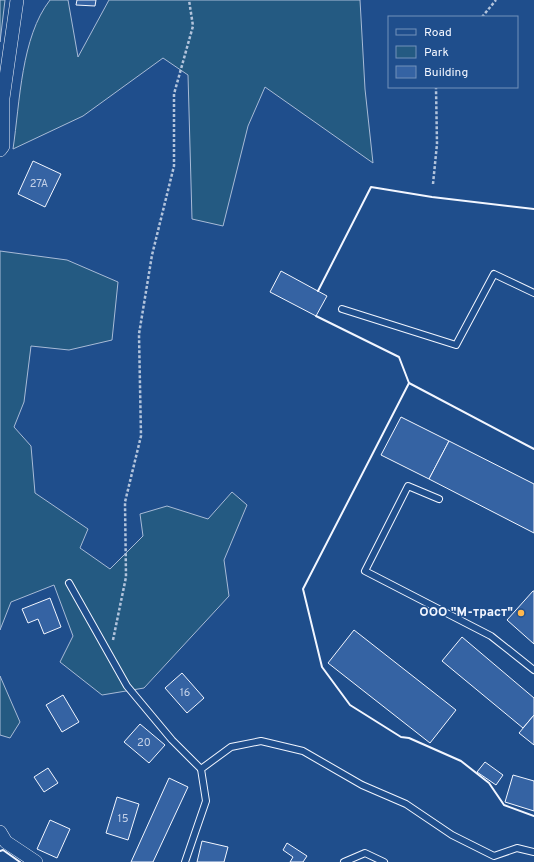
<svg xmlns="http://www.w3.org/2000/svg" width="534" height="862" viewBox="0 0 534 862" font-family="Overpass,sans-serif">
	<rect width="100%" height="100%" fill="#1f4e8c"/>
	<g fill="#245a82" stroke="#a8bbd7">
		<path d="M 0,0 L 5,0 L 0,42 Z"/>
		<path d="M 50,0 L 68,0 L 78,57 L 109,0 L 360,0 L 365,89 L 373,163 L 265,87 L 248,126 L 223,226 L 192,219 L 188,75 L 163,58 L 83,116 L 13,149 C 20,102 21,37 50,0 Z"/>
		<path d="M 0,251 L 67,260 L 118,282 L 112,340 L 69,350 L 31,346 L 24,402 L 14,427 L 31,446 L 35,493 L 88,529 L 80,548 L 110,569 L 143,536 L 140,514 L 167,506 L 208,519 L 232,492 L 247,505 L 224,560 L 229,596 L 144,688 L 102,695 L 60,662 L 73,636 L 54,585 L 11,602 L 0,630 Z"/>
		<path d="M 0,676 L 20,722 L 10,738 L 0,735 Z"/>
	</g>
	<g fill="#3563a3" stroke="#f2f6ff">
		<path d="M 77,0 L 96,0 L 95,6 L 76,5 Z"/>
		<path d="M 33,161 L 61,174 L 45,207 L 18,194 Z"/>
		<path d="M 281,271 L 327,296 L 316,316 L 270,292 Z"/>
		<path d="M 401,417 L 449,441 L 429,479 L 381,455 Z"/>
		<path d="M 449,441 L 534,484 L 534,533 L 429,479 Z"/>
		<path d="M 533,591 L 534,591 L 534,644 L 507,620 Z"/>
		<path d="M 50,598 L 61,627 L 44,634 L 38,619 L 28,623 L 22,609 Z"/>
		<path d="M 354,630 L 456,710 L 430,743 L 328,663 Z"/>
		<path d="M 462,637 L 534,698 L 534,715 L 523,728 L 442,661 Z"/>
		<path d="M 182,673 L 204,698 L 187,713 L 165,688 Z"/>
		<path d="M 63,695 L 79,722 L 62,732 L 46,705 Z"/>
		<path d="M 534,715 L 534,745 L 519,733 Z"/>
		<path d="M 140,724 L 165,745 L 149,763 L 124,742 Z"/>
		<path d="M 485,762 L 503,775 L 496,785 L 477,772 Z"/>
		<path d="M 48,768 L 58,783 L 44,792 L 34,777 Z"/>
		<path d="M 513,775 L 534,781 L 534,811 L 505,802 Z"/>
		<path d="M 169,778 L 188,787 L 153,862 L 131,862 Z"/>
		<path d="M 117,797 L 139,804 L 128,840 L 106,833 Z"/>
		<path d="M 50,820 L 70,829 L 57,858 L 37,849 Z"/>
		<path d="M 202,841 L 228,847 L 224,862 L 197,862 Z"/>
		<path d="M 287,843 L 307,856 L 303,862 L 290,862 L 293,857 L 283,850 Z"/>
	</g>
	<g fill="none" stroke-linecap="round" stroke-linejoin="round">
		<defs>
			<g id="service">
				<path d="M 342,309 L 456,345 L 494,274 L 534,293"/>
				<path d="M 439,499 L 408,486 L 365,571 L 491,636 L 534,670"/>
				<path d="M 69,583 L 127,686 L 172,740 L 201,769"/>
				<path d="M 185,862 L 206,801 L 201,769 L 231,747 L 261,741 L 303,751 L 362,785 L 406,804 L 452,835 L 494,856 L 517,848 L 534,852"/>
				<path d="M 344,862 L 365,853 L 384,862"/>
			</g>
			<g id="minor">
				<path d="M 0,150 L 3,146 L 3,98 L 17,0"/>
				<path d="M 0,832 L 6,842 L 36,862"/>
			</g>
		</defs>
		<use href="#service" stroke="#f2f6ff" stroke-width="8"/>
		<use href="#minor" stroke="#f2f6ff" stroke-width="14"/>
		<g stroke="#b3c4dc" stroke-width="2.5" stroke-dasharray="3 2" stroke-linecap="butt">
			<path d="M 482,17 L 496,0"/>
			<path d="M 433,184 L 437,144 L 436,87"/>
			<path d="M 113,640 L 126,577 L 125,502 L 141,436 L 139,334 L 152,255 L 174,166 L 174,94 L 193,26 L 189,0"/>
		</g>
		<use href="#service" stroke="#1f4e8c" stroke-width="6"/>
		<use href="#minor" stroke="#1f4e8c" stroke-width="13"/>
		<g stroke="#f2f6ff" stroke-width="2">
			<path d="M 318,291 L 371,187 L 432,197 L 534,209"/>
			<path d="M 316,316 L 399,357 L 409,383"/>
			<path d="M 534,449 L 409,383 L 303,589 L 322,667 L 350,705 L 401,737 L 409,738 L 461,761 L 489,783 L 504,805 L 534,816"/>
			<path d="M 0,851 L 3,850 L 20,862"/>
		</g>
	</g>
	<circle fill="#ffb74d" stroke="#1f4e8c" stroke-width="1.5" cx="521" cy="613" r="4"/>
	<g text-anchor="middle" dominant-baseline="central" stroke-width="3" stroke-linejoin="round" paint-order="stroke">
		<g font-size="11" fill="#c3d1e8">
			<text x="39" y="184">27А</text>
			<text x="185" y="693">16</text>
			<text x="144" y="743">20</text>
			<text x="123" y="819">15</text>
		</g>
		<g font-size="13" font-weight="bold" fill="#f2f6ff" stroke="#1f4e8c" text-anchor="end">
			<text x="513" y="613">ООО "М-траст"</text>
		</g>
	</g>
	<rect x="388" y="16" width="130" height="72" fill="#1f4e8c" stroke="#7391ba"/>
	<rect x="396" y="29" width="20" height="6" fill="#1f4e8c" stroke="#7391ba"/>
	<text x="424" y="36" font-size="12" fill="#f2f6ff">Road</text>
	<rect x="396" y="46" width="20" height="12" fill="#245a82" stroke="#7391ba"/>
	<text x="424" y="56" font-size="12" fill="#f2f6ff">Park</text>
	<rect x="396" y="66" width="20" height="12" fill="#3563a3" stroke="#7391ba"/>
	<text x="424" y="76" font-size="12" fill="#f2f6ff">Building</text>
</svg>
